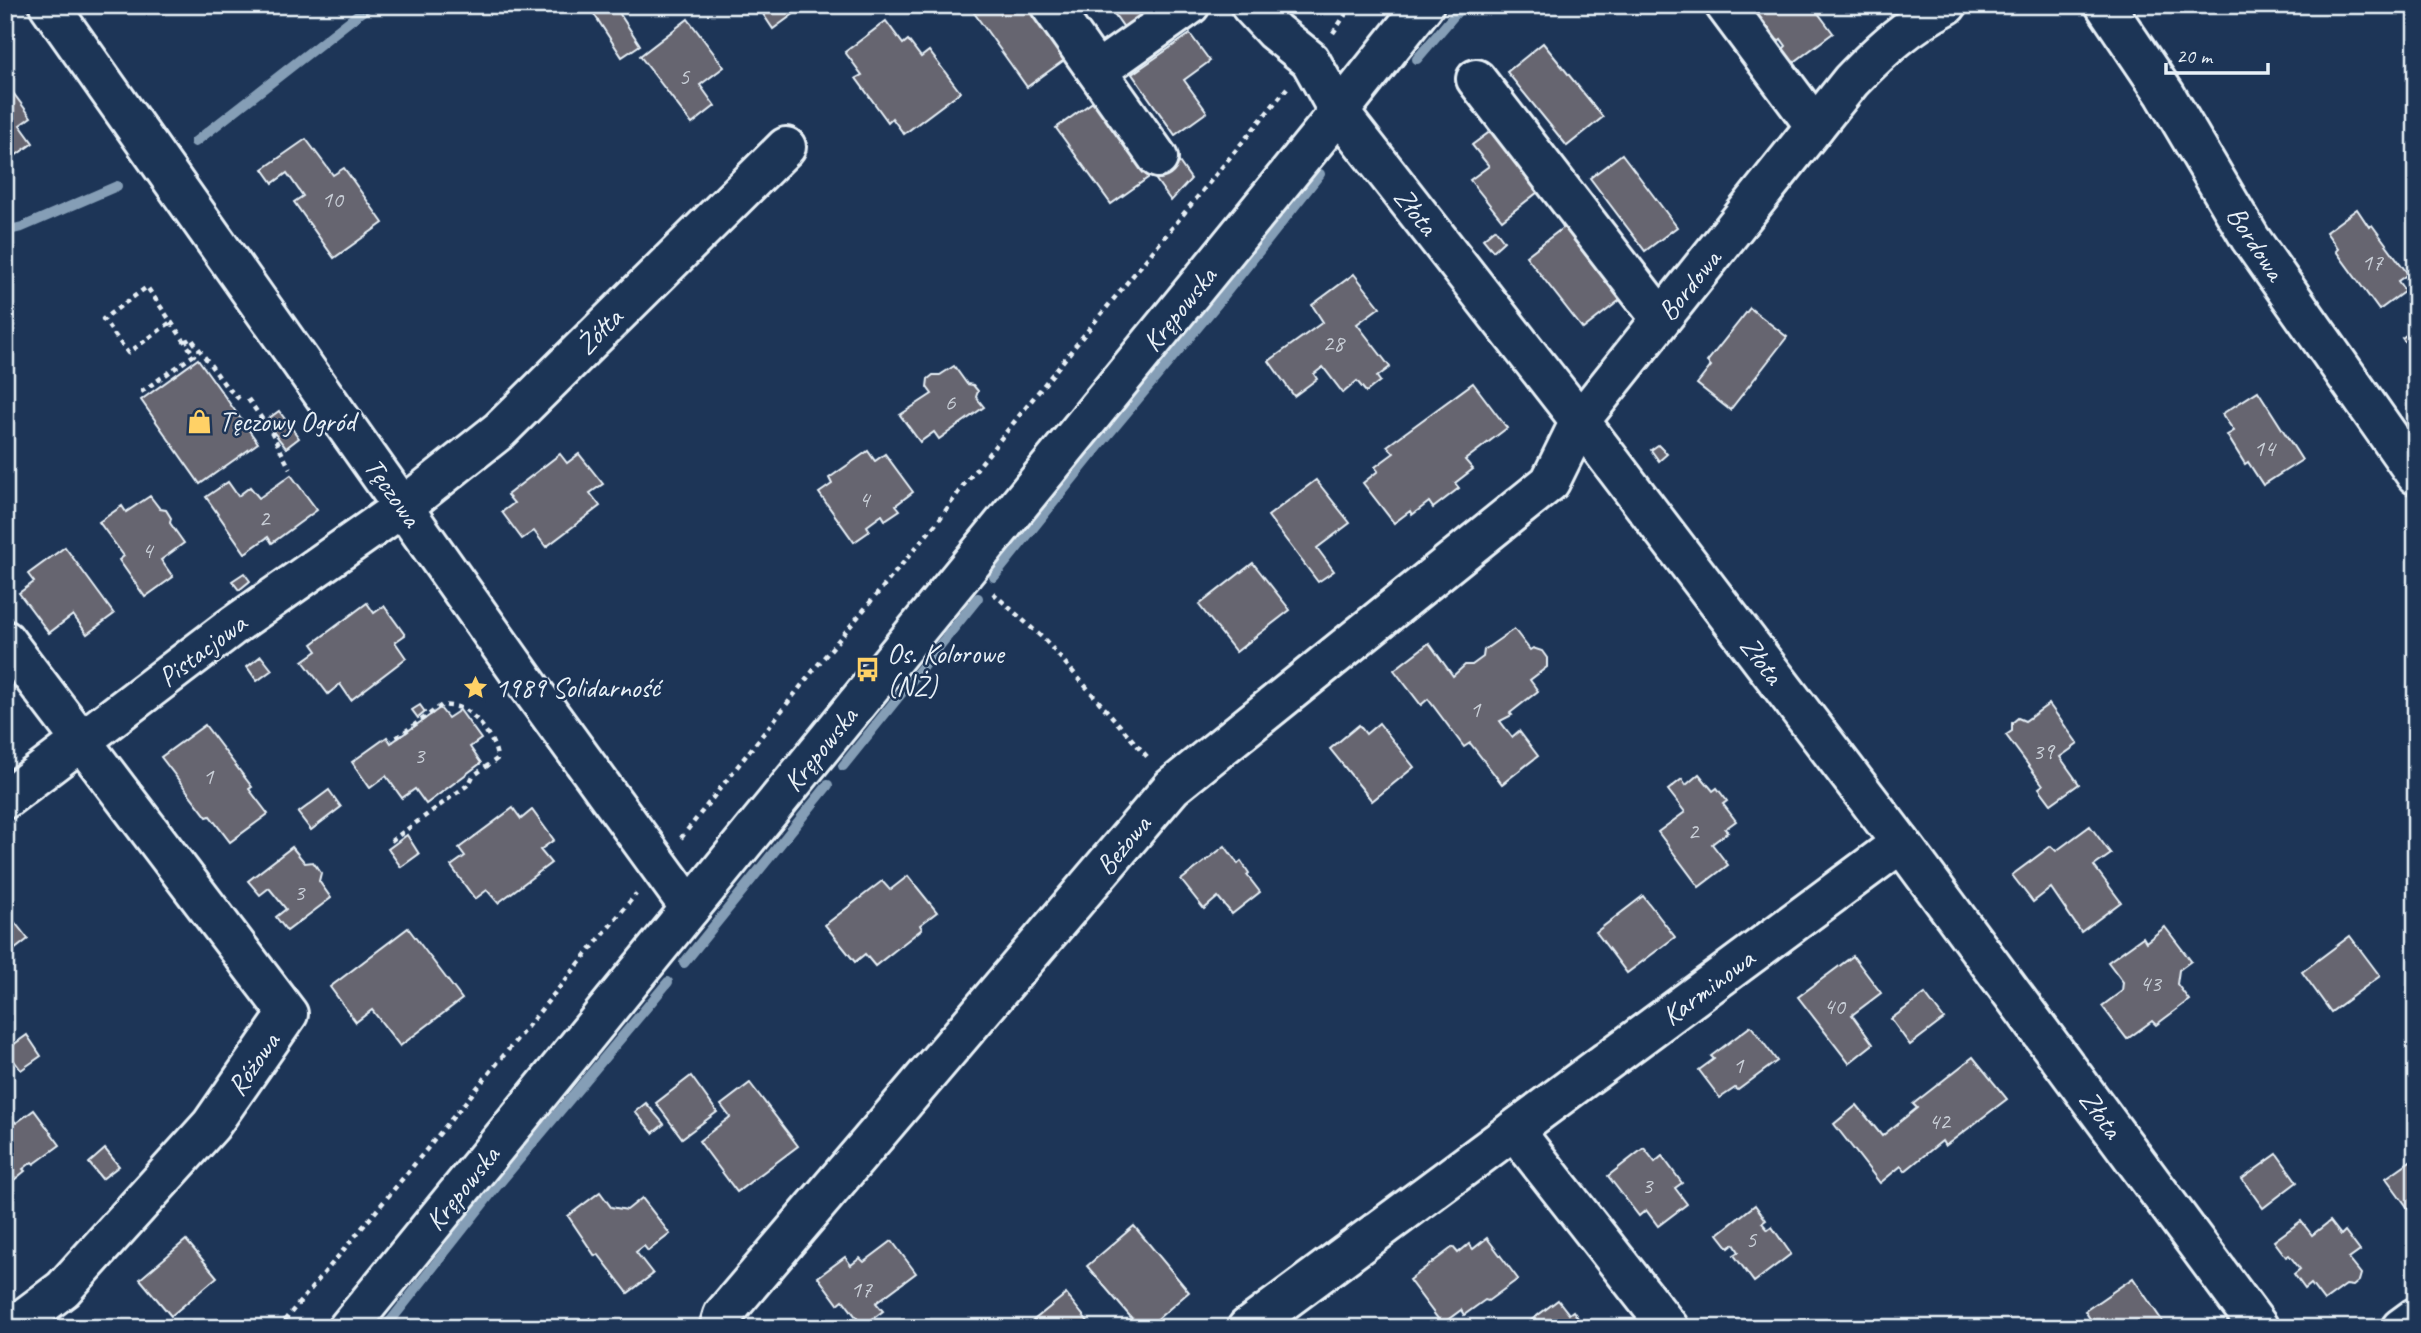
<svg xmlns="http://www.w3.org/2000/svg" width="2421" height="1333" viewBox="0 0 2421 1333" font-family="Caveat,sans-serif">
	<rect width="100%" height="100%" fill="#1d3557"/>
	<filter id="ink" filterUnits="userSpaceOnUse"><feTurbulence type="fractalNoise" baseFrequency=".0143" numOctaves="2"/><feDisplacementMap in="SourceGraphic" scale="14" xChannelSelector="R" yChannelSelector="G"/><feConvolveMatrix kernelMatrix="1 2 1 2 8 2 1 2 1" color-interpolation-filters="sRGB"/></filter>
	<g filter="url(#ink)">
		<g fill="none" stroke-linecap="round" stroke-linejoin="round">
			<g stroke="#859eb6" stroke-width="10">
				<path d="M 1417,59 L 1463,5"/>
				<path d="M 195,142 L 370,5"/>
				<path d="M 5,231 L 22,227 L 117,186"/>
				<path d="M 994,577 L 1098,447 L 1218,303 L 1320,174"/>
				<path d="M 843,766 L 978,598"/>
				<path d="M 684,963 L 828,785"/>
				<path d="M 385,1328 L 497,1186 L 668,982"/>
			</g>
		</g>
		<g fill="#666570" stroke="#e8f1f8" stroke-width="2">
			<path d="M 607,5 L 614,5 L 640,45 L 622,57 L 594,14 Z"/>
			<path d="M 757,5 L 806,5 L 773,29 Z"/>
			<path d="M 978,5 L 1030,5 L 1067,58 L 1027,87 L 972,10 Z"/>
			<path d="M 1108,5 L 1159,5 L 1125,29 Z"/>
			<path d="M 1755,5 L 1812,5 L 1833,33 L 1793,63 L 1783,49 L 1786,46 L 1781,39 L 1777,42 L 1753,10 L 1757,8 Z"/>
			<path d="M 688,19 L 724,67 L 700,85 L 715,106 L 692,124 L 640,56 Z"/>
			<path d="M 886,21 L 903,44 L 908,40 L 921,57 L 929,51 L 960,92 L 904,134 L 892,118 L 888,122 L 856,78 L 862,75 L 845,52 Z"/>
			<path d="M 1190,34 L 1210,61 L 1184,80 L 1207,112 L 1175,135 L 1132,74 Z"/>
			<path d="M 1543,43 L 1603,117 L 1567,146 L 1507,72 Z"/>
			<path d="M 5,82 L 31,117 L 20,125 L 33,143 L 5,163 Z"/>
			<path d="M 1097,99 L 1152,175 L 1111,204 L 1056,128 Z"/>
			<path d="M 1491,131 L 1538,192 L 1502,220 L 1470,180 L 1489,166 L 1472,145 Z"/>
			<path d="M 306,139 L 333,175 L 344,168 L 383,223 L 334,258 L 294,202 L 303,196 L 287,173 L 273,183 L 263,169 Z"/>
			<path d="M 1622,154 L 1677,227 L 1645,251 L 1590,178 Z"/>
			<path d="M 1177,159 L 1191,179 L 1171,201 L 1154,177 Z"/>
			<path d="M 2357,209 L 2369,227 L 2372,225 L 2408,274 L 2398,281 L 2405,291 L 2379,310 L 2336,251 L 2338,249 L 2326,232 Z"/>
			<path d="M 1564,227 L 1620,300 L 1583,329 L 1526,256 Z"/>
			<path d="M 1495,229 L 1504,241 L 1493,251 L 1483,239 Z"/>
			<path d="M 1354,274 L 1380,307 L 1357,324 L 1390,367 L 1377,377 L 1380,381 L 1366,392 L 1357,381 L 1343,393 L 1323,367 L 1314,374 L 1317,379 L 1294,396 L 1269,361 L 1323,322 L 1312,305 Z"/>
			<path d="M 1750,308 L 1787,337 L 1730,410 L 1697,384 L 1711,366 L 1707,362 Z"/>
			<path d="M 2416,328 L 2416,361 L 2410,354 L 2413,352 L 2402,338 Z"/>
			<path d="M 198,359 L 258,443 L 200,484 L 141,400 Z"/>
			<path d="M 954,366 L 967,384 L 973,385 L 978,391 L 976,397 L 984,407 L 939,439 L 934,432 L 920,442 L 900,415 L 932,394 L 927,387 L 928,379 L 933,375 L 940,375 Z"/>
			<path d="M 1473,383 L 1507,428 L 1465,460 L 1473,469 L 1455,483 L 1459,488 L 1433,508 L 1429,502 L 1412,515 L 1410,511 L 1394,523 L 1363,483 L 1378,471 L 1375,467 L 1394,453 L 1387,446 Z"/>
			<path d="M 2258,391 L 2302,460 L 2263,485 L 2248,462 L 2245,464 L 2227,435 L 2234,431 L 2222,414 Z"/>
			<path d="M 279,411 L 299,438 L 286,448 L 265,421 Z"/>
			<path d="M 1658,445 L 1667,454 L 1659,461 L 1651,450 Z"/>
			<path d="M 868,451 L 875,461 L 885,454 L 913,492 L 896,505 L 900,510 L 885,520 L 882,515 L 867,526 L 870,531 L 854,542 L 819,493 L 832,484 L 829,478 Z"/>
			<path d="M 560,454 L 567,463 L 579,454 L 603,484 L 590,493 L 600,506 L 546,547 L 534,531 L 522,539 L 502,512 L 514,503 L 507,495 Z"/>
			<path d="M 291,475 L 317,510 L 272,543 L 268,537 L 245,553 L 206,497 L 228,482 L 238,496 L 250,487 L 259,498 Z"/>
			<path d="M 1316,480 L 1350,523 L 1317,548 L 1334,571 L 1318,582 L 1268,516 Z"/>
			<path d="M 150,496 L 160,509 L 166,510 L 171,518 L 170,523 L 184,543 L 161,560 L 173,577 L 145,597 L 119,560 L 124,556 L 99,522 L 122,506 L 126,512 Z"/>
			<path d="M 65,547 L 114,614 L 87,634 L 73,615 L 49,633 L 19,593 L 34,582 L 28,574 Z"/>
			<path d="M 1253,563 L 1290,610 L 1236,652 L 1199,605 Z"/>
			<path d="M 244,573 L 250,581 L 239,590 L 232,581 Z"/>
			<path d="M 367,603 L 374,613 L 384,606 L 405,635 L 395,642 L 406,658 L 351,700 L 340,684 L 328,694 L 303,661 L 317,651 L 312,644 Z"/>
			<path d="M 1514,629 L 1530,650 L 1533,648 L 1542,651 L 1547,658 L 1547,667 L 1530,680 L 1538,691 L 1510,713 L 1512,715 L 1500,721 L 1512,737 L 1519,731 L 1538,756 L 1502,784 L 1470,743 L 1464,747 L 1428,699 L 1421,705 L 1394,670 L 1429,643 L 1453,676 L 1465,665 L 1472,665 L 1483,657 L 1484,650 Z"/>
			<path d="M 261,656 L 272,670 L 257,681 L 247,667 Z"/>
			<path d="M 2049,704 L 2078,744 L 2060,757 L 2079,784 L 2051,804 L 2039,788 L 2043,785 L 2006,735 L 2012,731 L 2012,723 L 2018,718 L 2025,721 Z"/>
			<path d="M 420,705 L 425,712 L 418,718 L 412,710 Z"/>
			<path d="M 440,708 L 448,718 L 460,710 L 481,739 L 470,747 L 481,763 L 426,804 L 415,789 L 402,798 L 386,776 L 370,788 L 352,762 L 387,737 L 391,743 Z"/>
			<path d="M 1379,723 L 1414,767 L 1372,801 L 1330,749 L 1359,725 L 1366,734 Z"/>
			<path d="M 205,725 L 252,787 L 249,789 L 268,814 L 230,842 L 210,816 L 207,817 L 161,757 Z"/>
			<path d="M 1699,774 L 1713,791 L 1717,788 L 1727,801 L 1723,804 L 1736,821 L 1725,829 L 1728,832 L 1712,844 L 1728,865 L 1699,887 L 1658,832 L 1685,812 L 1668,790 L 1682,779 L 1686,785 Z"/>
			<path d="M 329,790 L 341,807 L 311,830 L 298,813 Z"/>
			<path d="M 513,808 L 521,819 L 532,810 L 554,840 L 540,850 L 551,863 L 498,903 L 487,890 L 475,899 L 451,866 L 465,856 L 459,848 Z"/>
			<path d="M 2090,826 L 2111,854 L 2094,866 L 2121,902 L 2081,932 L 2051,888 L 2033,902 L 2012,875 L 2051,846 L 2056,851 Z"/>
			<path d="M 407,835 L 419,854 L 401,867 L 388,849 Z"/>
			<path d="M 1225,846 L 1238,864 L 1241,861 L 1249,873 L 1247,875 L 1260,892 L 1232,914 L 1218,897 L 1204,909 L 1181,880 Z"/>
			<path d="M 292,847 L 305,863 L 313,862 L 321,873 L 319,881 L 331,898 L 287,931 L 276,917 L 286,909 L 269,888 L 260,895 L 248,881 Z"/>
			<path d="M 908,876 L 937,912 L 920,925 L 922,929 L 875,966 L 865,954 L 855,962 L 825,925 L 882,881 L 890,890 Z"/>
			<path d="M 1643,896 L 1675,937 L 1627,973 L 1596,932 Z"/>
			<path d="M 5,910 L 28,939 L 5,957 Z"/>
			<path d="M 2165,927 L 2191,961 L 2179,970 L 2177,984 L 2189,1000 L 2156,1025 L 2152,1021 L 2127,1039 L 2102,1006 L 2122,991 L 2123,982 L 2108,962 L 2143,937 L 2146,942 Z"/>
			<path d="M 408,928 L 462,999 L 400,1046 L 372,1010 L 356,1022 L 330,987 Z"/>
			<path d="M 2350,936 L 2380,976 L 2331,1012 L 2302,972 Z"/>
			<path d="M 1853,956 L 1881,993 L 1852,1015 L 1873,1044 L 1849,1063 L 1798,997 Z"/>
			<path d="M 1925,994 L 1944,1019 L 1910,1045 L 1891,1019 Z"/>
			<path d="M 1751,1026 L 1777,1061 L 1738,1090 L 1735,1088 L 1720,1098 L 1699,1070 L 1714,1059 L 1711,1056 Z"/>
			<path d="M 27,1035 L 41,1056 L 21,1070 L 6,1050 Z"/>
			<path d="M 1973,1057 L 2007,1099 L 1945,1146 L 1942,1141 L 1905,1171 L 1901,1166 L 1880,1183 L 1834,1124 L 1857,1105 L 1882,1136 L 1917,1108 L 1913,1104 Z"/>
			<path d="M 691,1076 L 717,1112 L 682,1138 L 656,1103 Z"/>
			<path d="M 750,1083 L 798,1146 L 737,1192 L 699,1141 L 730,1117 L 721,1105 Z"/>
			<path d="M 646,1103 L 664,1124 L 653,1133 L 635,1112 Z"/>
			<path d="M 5,1110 L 16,1123 L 34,1110 L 60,1145 L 34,1164 L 32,1162 L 23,1169 L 25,1171 L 9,1184 L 5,1179 Z"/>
			<path d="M 1644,1148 L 1655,1162 L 1662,1156 L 1682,1183 L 1675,1188 L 1687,1204 L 1658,1226 L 1646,1210 L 1639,1216 L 1608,1176 Z"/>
			<path d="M 105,1149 L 119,1166 L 102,1179 L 89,1163 Z"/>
			<path d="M 2277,1154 L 2297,1182 L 2263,1208 L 2242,1179 Z"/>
			<path d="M 2416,1157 L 2416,1219 L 2386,1178 Z"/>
			<path d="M 600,1192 L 611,1207 L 627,1210 L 642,1198 L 670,1234 L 648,1251 L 644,1246 L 636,1252 L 653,1274 L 628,1293 L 598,1254 L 595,1256 L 568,1216 Z"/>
			<path d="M 1755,1205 L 1766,1220 L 1762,1223 L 1768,1230 L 1772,1227 L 1791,1254 L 1754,1282 L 1734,1255 L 1739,1252 L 1734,1244 L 1729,1248 L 1718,1234 Z"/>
			<path d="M 2301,1221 L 2312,1235 L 2330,1221 L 2341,1235 L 2345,1231 L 2360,1251 L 2349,1259 L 2361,1274 L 2359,1281 L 2353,1286 L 2346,1285 L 2324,1301 L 2311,1284 L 2305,1289 L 2294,1274 L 2300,1269 L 2289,1255 L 2286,1257 L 2274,1241 Z"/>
			<path d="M 1134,1226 L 1189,1292 L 1147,1328 L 1140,1328 L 1087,1266 Z"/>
			<path d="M 1487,1238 L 1518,1279 L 1488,1301 L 1485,1300 L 1464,1315 L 1461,1310 L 1442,1324 L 1409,1280 L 1453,1247 L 1458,1253 L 1469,1244 L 1473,1249 Z"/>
			<path d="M 186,1240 L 217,1277 L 171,1316 L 140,1279 Z"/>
			<path d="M 892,1241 L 916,1273 L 876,1303 L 883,1311 L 863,1326 L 843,1300 L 838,1304 L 818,1277 L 845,1257 L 851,1265 L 860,1258 L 864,1262 Z"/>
			<path d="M 2133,1278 L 2167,1328 L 2096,1328 L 2085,1311 Z"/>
			<path d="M 1066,1294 L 1093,1328 L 1024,1328 Z"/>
			<path d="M 1558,1300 L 1569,1314 L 1573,1311 L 1585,1328 L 1521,1328 Z"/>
			<path d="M 590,1318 L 598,1328 L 577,1328 Z"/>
		</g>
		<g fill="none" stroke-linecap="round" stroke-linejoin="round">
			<defs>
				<g id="minor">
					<path d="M 49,5 L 526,682 L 690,908"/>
					<path d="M 1050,5 L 1158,158"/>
					<path d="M 1250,5 L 1274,31 L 1310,60 L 1339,112 L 1580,421 L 1901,843 L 2259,1328"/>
					<path d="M 1725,5 L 1815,126"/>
					<path d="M 2105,5 L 2165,94 L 2250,238 L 2416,475"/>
					<path d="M 1097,71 L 1190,5"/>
					<path d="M 1476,79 L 1661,319"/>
					<path d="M 5,640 L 288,1014 L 211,1125 L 63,1289 L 11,1328"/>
					<path d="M 5,799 L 230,628 L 404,506 L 500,430 L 786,147"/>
					<path d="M 1514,1130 L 1669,1328"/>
					<path d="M 348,1328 L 1339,112 L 1424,5"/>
					<path d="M 719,1328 L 723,1315 L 1172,787 L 1550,482 L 1580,421 L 1851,81 C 1882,49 1908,25 1947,5"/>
					<path d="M 1247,1328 L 1901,843"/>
					<path d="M 2401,1328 L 2416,1317"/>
				</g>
			</defs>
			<use href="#minor" stroke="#e8f1f8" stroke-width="44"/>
			<g stroke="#e8f1f8" stroke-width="4.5" stroke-dasharray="5 5" stroke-linecap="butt">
				<path d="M 1333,33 L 1352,5"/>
				<path d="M 185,342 L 191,338 L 225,385 L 242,402"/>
				<path d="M 141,392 L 194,355 L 147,287 L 103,319 L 128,353 L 171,322"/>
				<path d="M 248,399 L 272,433 L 290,469"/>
				<path d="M 993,593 L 1045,640 L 1150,760"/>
				<path d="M 681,838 L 816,667 L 939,520 L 962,487 L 1084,335 L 1287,88"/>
				<path d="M 391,841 L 469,784 L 473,776 L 497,759 C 497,743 478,717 464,709 C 457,706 448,706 442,705 L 392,741"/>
				<path d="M 278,1328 L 372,1216 L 636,894"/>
			</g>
			<use href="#minor" stroke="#1d3557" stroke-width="38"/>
		</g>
	</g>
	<defs>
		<symbol id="shop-bare" viewBox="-9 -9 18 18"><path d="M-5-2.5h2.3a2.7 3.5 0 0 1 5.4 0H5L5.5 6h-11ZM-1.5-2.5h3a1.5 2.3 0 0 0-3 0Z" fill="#ffd166" stroke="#1d3557" stroke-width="2.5" paint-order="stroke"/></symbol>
		<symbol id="bus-bare" viewBox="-9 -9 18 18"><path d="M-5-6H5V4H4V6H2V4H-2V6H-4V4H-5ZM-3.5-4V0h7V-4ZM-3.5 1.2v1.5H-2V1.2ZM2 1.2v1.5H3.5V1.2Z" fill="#ffd166" stroke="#1d3557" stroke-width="2.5" paint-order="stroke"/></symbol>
		<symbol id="sight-bare" viewBox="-9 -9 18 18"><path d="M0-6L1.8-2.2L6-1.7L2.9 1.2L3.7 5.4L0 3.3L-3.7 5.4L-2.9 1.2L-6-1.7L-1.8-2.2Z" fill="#ffd166" stroke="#1d3557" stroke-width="2.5" paint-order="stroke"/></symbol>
	</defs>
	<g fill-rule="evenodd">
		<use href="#shop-bare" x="182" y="404" width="35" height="35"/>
		<use href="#bus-bare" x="850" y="652" width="35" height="35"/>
		<use href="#sight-bare" x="458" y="670" width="35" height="35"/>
	</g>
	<g text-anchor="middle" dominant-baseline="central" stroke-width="5" stroke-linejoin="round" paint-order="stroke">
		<g font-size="24" fill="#c8ced6">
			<text x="684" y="76">5</text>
			<text x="332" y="199">10</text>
			<text x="2372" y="262">17</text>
			<text x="1333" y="343">28</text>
			<text x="950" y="402">6</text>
			<text x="2264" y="448">14</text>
			<text x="864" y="499">4</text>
			<text x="264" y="518">2</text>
			<text x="147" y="550">4</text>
			<text x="1475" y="709">1</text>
			<text x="2043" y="751">39</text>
			<text x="419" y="755">3</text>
			<text x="208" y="776">1</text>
			<text x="1693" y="831">2</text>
			<text x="299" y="892">3</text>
			<text x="2150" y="983">43</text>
			<text x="1834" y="1006">40</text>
			<text x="1738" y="1065">1</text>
			<text x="1939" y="1121">42</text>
			<text x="1647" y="1185">3</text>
			<text x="1751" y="1239">5</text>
			<text x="861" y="1289">17</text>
		</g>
		<g font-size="28" fill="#e8f1f8" stroke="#1d3557">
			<text transform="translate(1416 211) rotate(52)">Złota</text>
			<text transform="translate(2256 243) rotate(57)">Bordowa</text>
			<text transform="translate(1689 285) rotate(-51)">Bordowa</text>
			<text transform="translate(1179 309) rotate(-51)">Krępowska</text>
			<text transform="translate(599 331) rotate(-45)">Żółta</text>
			<text transform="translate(393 492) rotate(55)">Tęczowa</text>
			<text transform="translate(202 650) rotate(-37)">Pistacjowa</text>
			<text transform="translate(1762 660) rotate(53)">Złota</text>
			<text transform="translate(820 749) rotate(-51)">Krępowska</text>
			<text transform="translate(1123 845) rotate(-50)">Beżowa</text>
			<text transform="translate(1708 987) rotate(-37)">Karminowa</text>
			<text transform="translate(253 1064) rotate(-55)">Różowa</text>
			<text transform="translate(2101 1114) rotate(54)">Złota</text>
			<text transform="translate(462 1188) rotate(-51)">Krępowska</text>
		</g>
		<g font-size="28" fill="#e8f1f8" stroke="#1d3557" text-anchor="start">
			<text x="219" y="421">Tęczowy Ogród</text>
			<text x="887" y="653">Os. Kolorowe<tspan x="887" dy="32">(NŻ)</tspan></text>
			<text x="495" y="687">1989 Solidarność</text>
		</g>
	</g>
	<rect width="2421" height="1333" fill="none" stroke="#1d3557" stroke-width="28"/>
	<rect x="14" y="14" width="2393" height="1305" fill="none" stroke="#e8f1f8" stroke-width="2.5" filter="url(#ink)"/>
	<path d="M2166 63v10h102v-10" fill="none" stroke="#e8f1f8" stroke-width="3.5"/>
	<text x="2176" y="63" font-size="21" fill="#e8f1f8" stroke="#1d3557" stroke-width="5" paint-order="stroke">20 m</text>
</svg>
